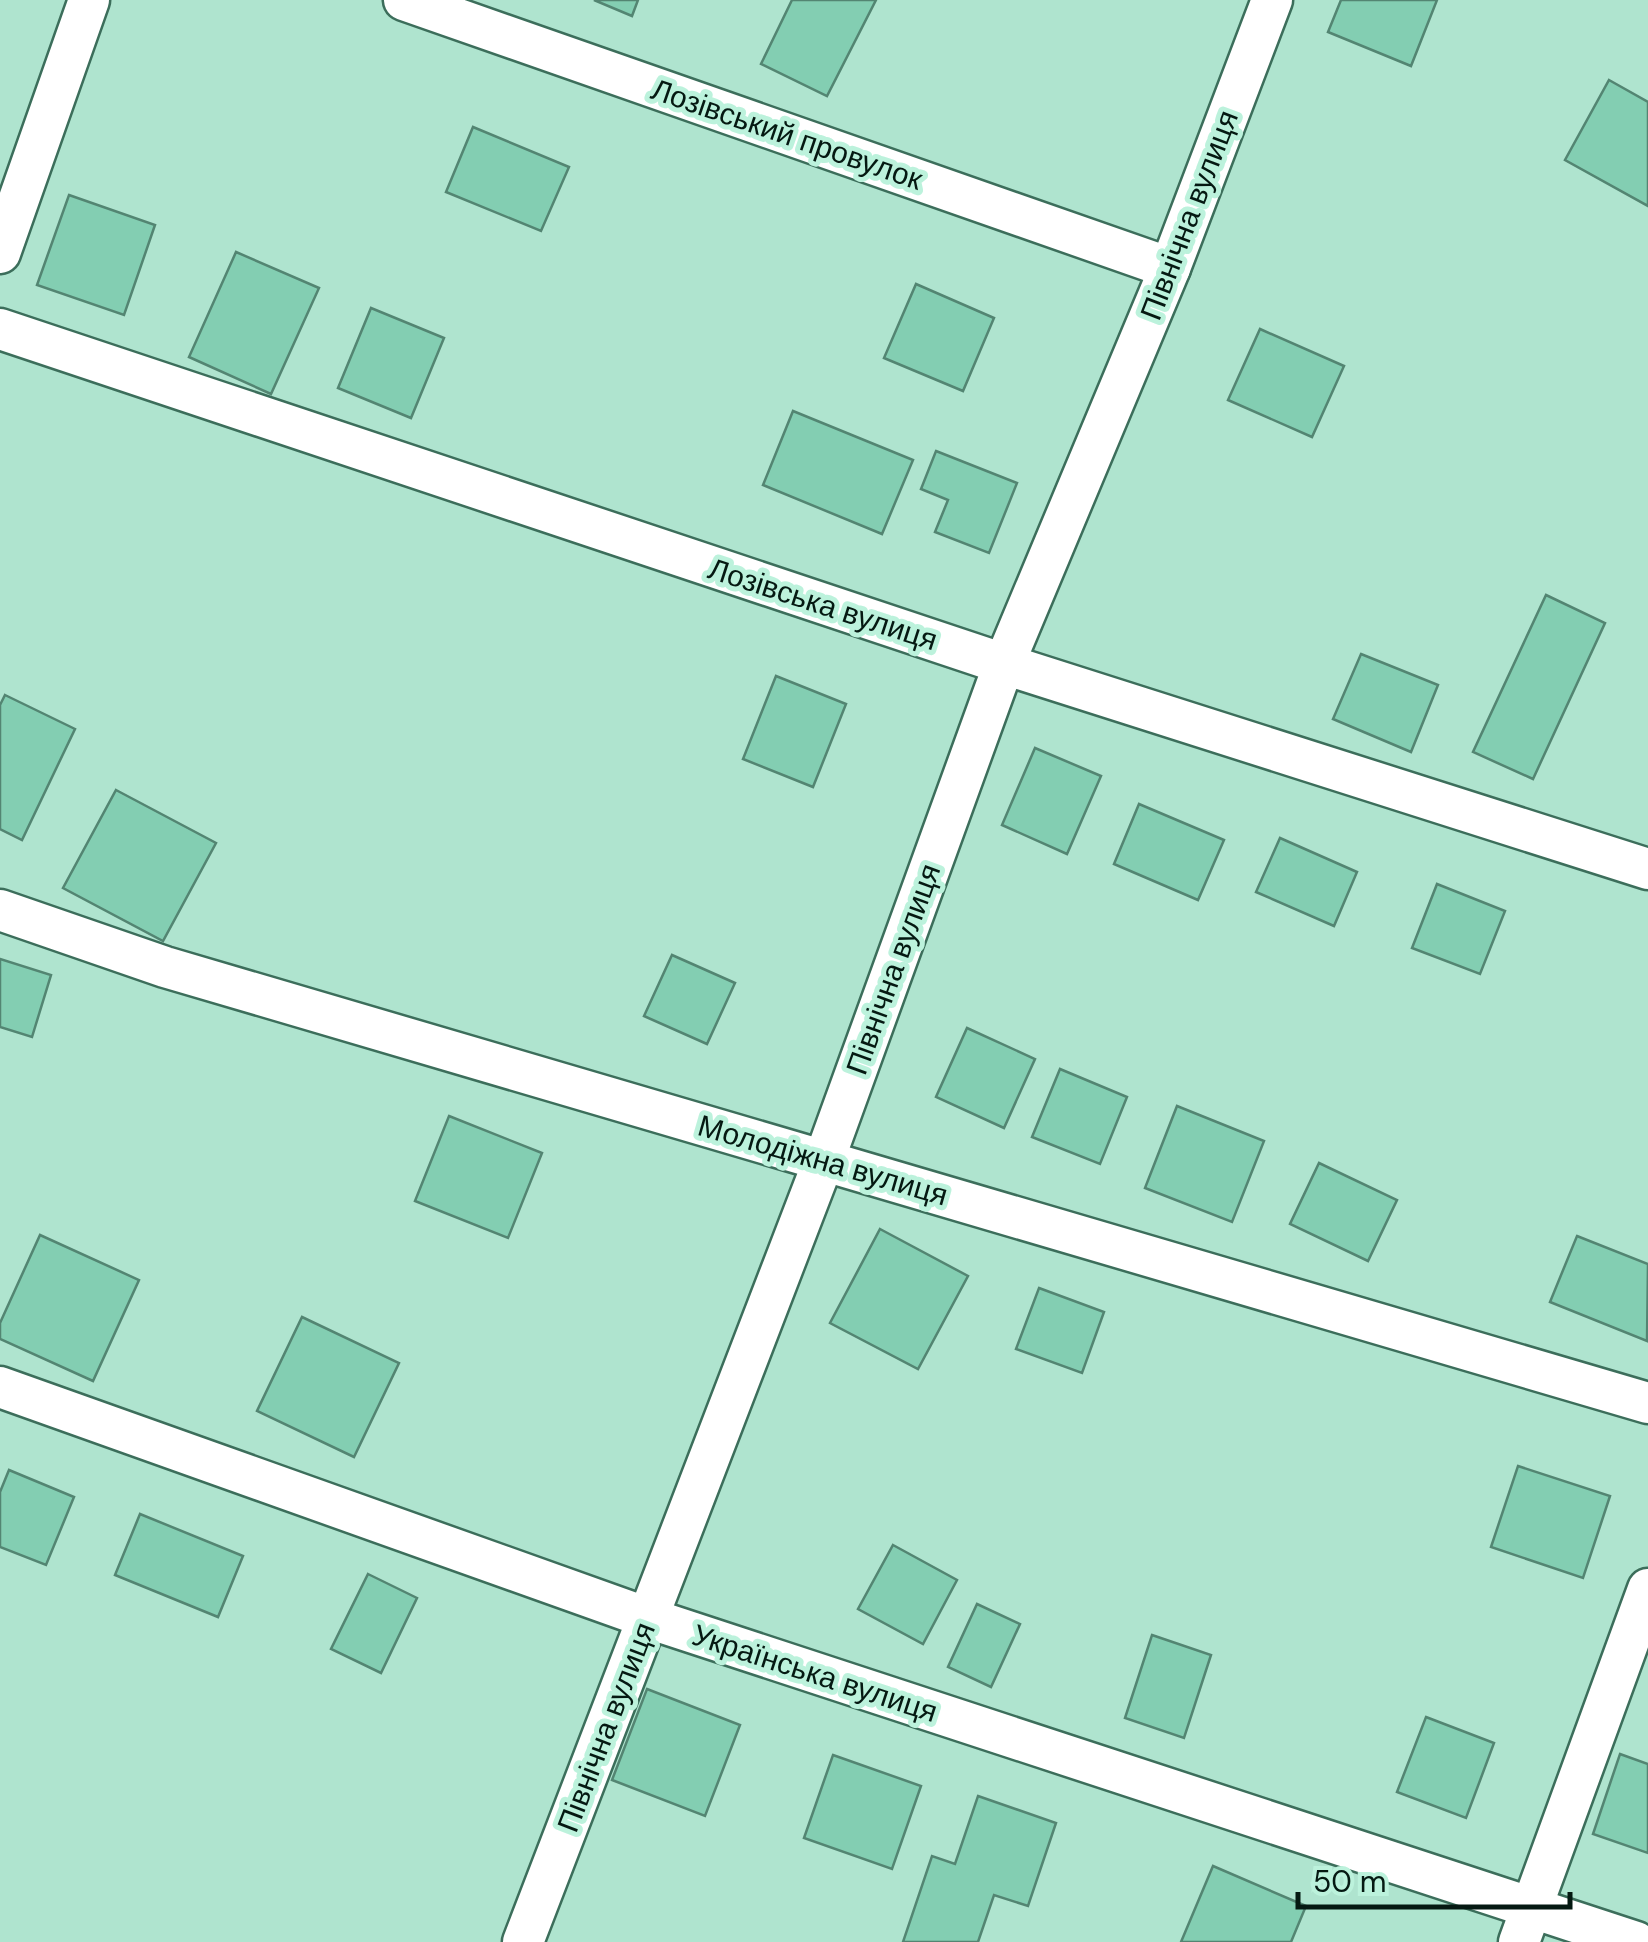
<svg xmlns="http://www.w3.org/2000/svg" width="1648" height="1942" viewBox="0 0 1648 1942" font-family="'DM Sans',sans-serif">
	<rect width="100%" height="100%" fill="#afe4cf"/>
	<g fill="#83ceb2" stroke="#538572" stroke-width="2.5">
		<path d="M 594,0 L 638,0 L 632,16 Z"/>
		<path d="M 792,0 L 876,0 L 827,96 L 761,64 Z"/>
		<path d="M 1341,0 L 1437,0 L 1411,66 L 1328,32 Z"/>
		<path d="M 1609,80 L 1648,102 L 1648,206 L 1565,160 Z"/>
		<path d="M 473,127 L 569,167 L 541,231 L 446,192 Z"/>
		<path d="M 69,195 L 155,225 L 124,315 L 37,285 Z"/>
		<path d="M 236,252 L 319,288 L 271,394 L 189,357 Z"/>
		<path d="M 916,284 L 994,318 L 963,391 L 884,358 Z"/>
		<path d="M 371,308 L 444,338 L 411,418 L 338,388 Z"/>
		<path d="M 1260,329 L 1344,366 L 1312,437 L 1228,400 Z"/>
		<path d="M 793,411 L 913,460 L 882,534 L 763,485 Z"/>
		<path d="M 936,451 L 1017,483 L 989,553 L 935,532 L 948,500 L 921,489 Z"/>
		<path d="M 1546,595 L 1605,623 L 1533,779 L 1473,752 Z"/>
		<path d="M 1361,654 L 1438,685 L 1411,752 L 1333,719 Z"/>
		<path d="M 776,676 L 846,704 L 813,787 L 743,759 Z"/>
		<path d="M 5,695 L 75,729 L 22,840 L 0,829 L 0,705 Z"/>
		<path d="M 1035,748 L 1101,776 L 1067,854 L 1002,825 Z"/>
		<path d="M 116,790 L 216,843 L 163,941 L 63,888 Z"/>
		<path d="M 1139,804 L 1224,840 L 1198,900 L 1114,864 Z"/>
		<path d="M 1280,838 L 1357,872 L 1334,926 L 1256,892 Z"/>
		<path d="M 1437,884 L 1505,911 L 1480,974 L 1412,948 Z"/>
		<path d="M 672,955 L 735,983 L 707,1044 L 644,1016 Z"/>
		<path d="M 0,959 L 51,975 L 32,1037 L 0,1027 Z"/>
		<path d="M 967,1028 L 1035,1059 L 1004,1128 L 936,1097 Z"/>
		<path d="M 1060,1069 L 1127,1097 L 1100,1164 L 1032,1137 Z"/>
		<path d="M 1177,1106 L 1264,1141 L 1232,1222 L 1145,1188 Z"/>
		<path d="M 449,1116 L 542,1153 L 508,1238 L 415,1201 Z"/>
		<path d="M 1319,1163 L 1397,1200 L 1368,1261 L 1290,1224 Z"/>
		<path d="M 880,1229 L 968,1276 L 918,1369 L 830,1323 Z"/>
		<path d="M 40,1235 L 139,1280 L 93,1381 L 0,1339 L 0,1323 Z"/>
		<path d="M 1577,1236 L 1648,1264 L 1647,1341 L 1550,1302 Z"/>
		<path d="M 1039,1288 L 1104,1312 L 1082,1373 L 1016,1349 Z"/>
		<path d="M 302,1317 L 399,1363 L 354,1457 L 257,1411 Z"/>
		<path d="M 1518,1466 L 1610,1496 L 1583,1578 L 1491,1547 Z"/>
		<path d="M 9,1470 L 74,1497 L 46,1565 L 0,1547 L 0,1492 Z"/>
		<path d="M 140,1514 L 243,1556 L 218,1617 L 115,1575 Z"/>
		<path d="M 893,1545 L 957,1580 L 923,1644 L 858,1609 Z"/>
		<path d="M 368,1574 L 417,1598 L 381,1673 L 331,1649 Z"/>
		<path d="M 977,1604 L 1020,1624 L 991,1687 L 948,1667 Z"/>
		<path d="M 1152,1635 L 1211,1655 L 1184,1738 L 1125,1718 Z"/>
		<path d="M 647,1689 L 740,1725 L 705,1816 L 612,1780 Z"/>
		<path d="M 1426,1717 L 1494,1743 L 1466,1818 L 1397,1792 Z"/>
		<path d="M 1620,1754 L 1648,1764 L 1648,1853 L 1593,1834 Z"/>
		<path d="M 833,1755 L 921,1786 L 892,1869 L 804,1838 Z"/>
		<path d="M 978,1796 L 1056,1823 L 1028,1906 L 994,1895 L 978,1942 L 903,1942 L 932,1856 L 955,1864 Z"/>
		<path d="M 1213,1866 L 1306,1906 L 1291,1942 L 1181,1942 Z"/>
	</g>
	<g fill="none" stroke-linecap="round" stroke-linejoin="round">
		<defs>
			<g id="street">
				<path d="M 404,0 L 1170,268"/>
				<path d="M 0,253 L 89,0"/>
				<path d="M 0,329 L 1004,664 L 1648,869"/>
				<path d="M 0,910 L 165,967 L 1648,1403"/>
				<path d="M 0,1387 L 648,1618 L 1636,1942"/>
				<path d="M 523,1942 L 824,1160 L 1004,664 L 1170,268 L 1272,0"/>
				<path d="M 1519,1942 L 1648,1589"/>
			</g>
		</defs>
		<use href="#street" stroke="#3c6e5b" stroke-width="45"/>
		<use href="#street" stroke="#fff" stroke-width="40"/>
	</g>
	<g text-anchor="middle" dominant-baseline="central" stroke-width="10" stroke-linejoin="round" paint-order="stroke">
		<g font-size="30" fill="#051912" stroke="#bcf2dc">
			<text transform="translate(787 134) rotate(19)">Лозівський провулок</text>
			<text transform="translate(1189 215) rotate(-69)">Північна вулиця</text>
			<text transform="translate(823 604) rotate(18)">Лозівська вулиця</text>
			<text transform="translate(893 969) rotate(-70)">Північна вулиця</text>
			<text transform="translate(823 1160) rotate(16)">Молодіжна вулиця</text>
			<text transform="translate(815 1673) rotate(18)">Українська вулиця</text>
			<text transform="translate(606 1727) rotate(-69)">Північна вулиця</text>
		</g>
	</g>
	<path d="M1298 1892v15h272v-15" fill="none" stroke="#051912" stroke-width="5"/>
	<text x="1313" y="1892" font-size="30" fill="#051912" stroke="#bcf2dc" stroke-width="8" paint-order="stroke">50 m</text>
</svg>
